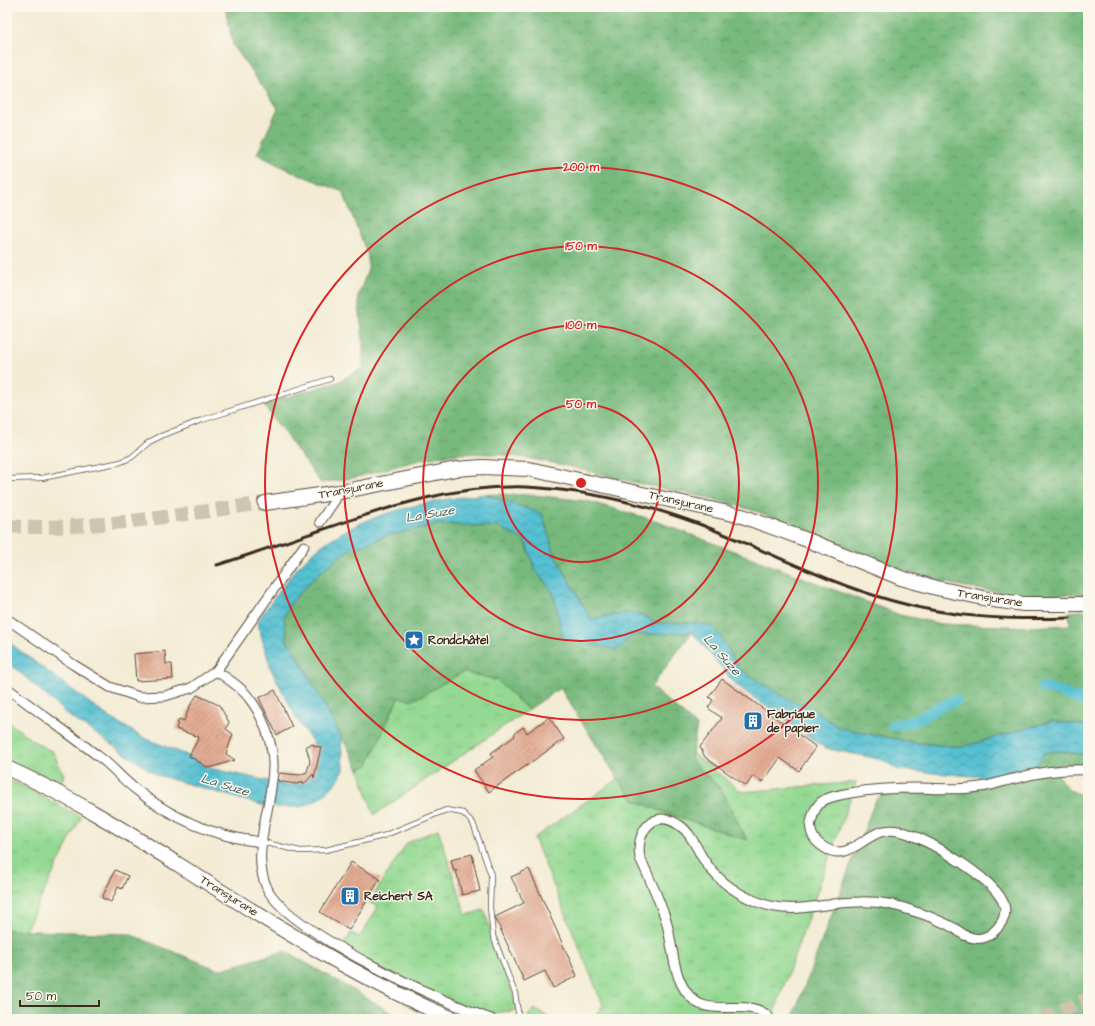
<svg xmlns="http://www.w3.org/2000/svg" width="1095" height="1026" viewBox="0 0 1095 1026" font-family="'Architects Daughter',sans-serif">
	<defs>
		<pattern id="grass-tufts" width="24" height="20" patternUnits="userSpaceOnUse"><rect width="24" height="20" fill="#94d993"/><path d="M3 7l-1-3M5 7V3M7 7l1-3M15 17l-1-3M17 17v-4M19 17l1-3" fill="none" stroke="#80ba7e"/></pattern>
		<pattern id="forest-crowns" width="20" height="18" patternUnits="userSpaceOnUse"><rect width="20" height="18" fill="#77b97d"/><path d="M2 6a3 3 0 1 1 6 0M12 15a3 3 0 1 1 6 0" fill="none" stroke="#639766"/></pattern>
		<pattern id="water-waves" width="16" height="10" patternUnits="userSpaceOnUse"><rect width="16" height="10" fill="#55c0d1"/><path d="M0 5q4-4 8 0t8 0" fill="none" stroke="#489ca9"/></pattern>
		<pattern id="building-hatch" width="6" height="6" patternUnits="userSpaceOnUse"><rect width="6" height="6" fill="#e3aa92"/><path d="M-1 1l2-2M0 6l6-6M5 7l2-2" fill="none" stroke="#b98b77"/></pattern>
	</defs>
	<rect width="100%" height="100%" fill="#fbf7ec"/>
	<filter id="ink" filterUnits="userSpaceOnUse"><feTurbulence type="fractalNoise" baseFrequency=".025" numOctaves="2"/><feDisplacementMap in="SourceGraphic" scale="8" xChannelSelector="R" yChannelSelector="G"/><feConvolveMatrix kernelMatrix="1 2 1 2 8 2 1 2 1" color-interpolation-filters="sRGB"/></filter>
	<filter id="wash" filterUnits="userSpaceOnUse"><feTurbulence type="fractalNoise" baseFrequency=".012" numOctaves="4" result="noise"/><feDisplacementMap in="SourceGraphic" scale="16" xChannelSelector="R" yChannelSelector="G"/><feGaussianBlur stdDeviation="0.9" result="paint"/><feColorMatrix in="noise" values="0 0 0 0 0 0 0 0 0 0 0 0 0 0 0 0 0 1.4 0 .05"/><feComposite in="paint" operator="in"/></filter>
	<g filter="url(#wash)">
		<rect width="100%" height="100%" fill="#f3ebd4"/>
		<g fill="url(#grass-tufts)" stroke="#688258">
			<path d="M 463,672 L 497,680 L 528,710 L 374,815 L 359,769 L 368,765 L 398,698 L 414,699 Z"/>
			<path d="M 7,721 L 33,741 L 53,752 L 64,775 L 59,788 L 7,762 Z"/>
			<path d="M 692,753 L 742,792 L 856,782 L 772,1019 L 593,1019 L 603,1005 L 534,838 L 618,779 L 634,800 L 658,810 L 747,840 L 721,789 L 691,760 Z"/>
			<path d="M 7,779 L 27,788 L 81,817 L 25,931 L 7,930 Z"/>
			<path d="M 438,829 L 466,915 L 484,910 L 518,1010 L 478,1015 L 340,950 L 351,933 L 360,937 L 378,907 L 369,902 L 407,843 Z"/>
			<path d="M 534,1009 L 552,1019 L 529,1019 L 528,1016 Z"/>
		</g>
		<g fill="url(#forest-crowns)" stroke="#59724e">
			<path d="M 225,7 L 1088,7 L 1088,593 C 1032,598 977,593 923,576 C 868,559 815,532 761,513 C 721,499 678,492 637,483 C 576,469 512,448 449,455 C 421,458 395,467 368,474 C 353,479 337,480 321,483 L 263,404 L 338,382 L 363,368 L 363,341 L 358,296 L 368,270 L 368,256 L 343,192 L 288,170 L 257,154 L 278,108 L 233,45 Z"/>
			<path d="M 485,494 L 534,495 L 587,501 L 650,519 L 900,615 L 941,624 L 1028,627 L 1070,625 L 1069,612 L 1088,610 L 1088,726 L 1051,721 L 962,747 L 917,743 L 839,728 L 809,706 L 791,702 L 739,669 L 721,637 L 698,623 L 658,623 L 632,612 L 591,619 L 555,555 L 542,514 Z"/>
			<path d="M 440,524 L 499,527 L 525,541 L 536,571 L 553,592 L 563,639 L 692,632 L 651,687 L 697,726 L 691,760 L 721,789 L 747,840 L 658,810 L 634,800 L 613,771 L 560,688 L 528,710 L 497,680 L 463,672 L 414,700 L 398,698 L 368,765 L 359,769 L 295,651 L 287,641 L 284,616 L 292,601 L 320,572 L 347,551 L 389,535 Z"/>
			<path d="M 1059,751 L 1088,755 L 1088,765 L 1057,765 C 1057,784 1071,792 1088,798 L 1088,1019 L 792,1019 L 875,801 L 889,788 L 965,786 L 984,777 L 1037,765 L 1044,753 Z"/>
			<path d="M 7,930 L 129,934 L 219,970 L 285,951 L 403,1019 L 7,1019 Z"/>
		</g>
		<path fill="url(#water-waves)" stroke="#487578" d="M 485,494 L 542,514 L 555,555 L 591,619 L 632,612 L 658,623 L 698,623 L 711,626 L 721,637 L 739,669 L 791,701 L 809,706 L 839,728 L 917,743 L 962,747 L 1052,721 L 1088,726 L 1088,755 L 1059,751 L 1044,753 L 1037,765 L 984,777 L 898,770 L 883,760 L 825,748 L 736,685 L 692,632 L 633,635 L 617,650 L 563,639 L 553,592 L 536,571 L 525,541 L 499,527 L 440,524 L 389,535 L 347,551 L 320,572 L 292,601 L 284,616 L 287,641 L 295,651 L 341,736 L 343,769 L 340,778 L 331,788 L 319,799 L 301,807 L 268,807 L 157,775 L 69,716 L 7,661 L 7,641 L 106,715 L 142,737 L 189,756 L 209,768 L 287,785 L 296,784 L 307,780 L 318,760 L 314,744 L 298,721 L 271,669 L 258,625 L 259,618 C 273,601 285,581 300,565 C 347,515 420,502 485,494 Z"/>
		<g fill="none" stroke-linecap="round" stroke-linejoin="round">
			<g stroke="#55c0d1" stroke-width="11">
				<path d="M 1042,687 L 1060,692 L 1088,703"/>
				<path d="M 893,725 C 919,724 932,707 957,700"/>
			</g>
		</g>
		<g id="blocks">
			<g fill="url(#building-hatch)">
				<path d="M 165,651 L 166,664 L 172,664 L 173,679 L 136,681 L 134,654 Z"/>
				<path d="M 722,679 L 816,747 L 799,771 L 780,758 L 763,782 L 753,776 L 746,786 L 705,757 L 700,747 L 722,718 L 708,708 L 713,700 L 709,697 Z"/>
				<path d="M 275,690 L 292,727 L 277,735 L 259,698 Z"/>
				<path d="M 197,695 L 219,705 L 229,722 L 226,729 L 233,734 L 226,754 L 235,760 L 209,768 L 189,756 L 199,737 L 176,729 L 179,719 L 184,721 L 190,706 Z"/>
				<path d="M 549,717 L 564,739 L 489,792 L 474,770 L 493,757 L 491,753 L 515,736 L 514,734 L 523,727 L 527,733 Z"/>
				<path d="M 314,744 L 314,746 L 321,747 L 314,778 L 313,774 L 303,785 L 304,782 L 296,784 L 278,781 L 279,773 L 299,775 L 307,772 L 310,761 L 306,746 Z"/>
				<path d="M 472,854 L 480,891 L 462,895 L 456,870 L 454,871 L 451,860 Z"/>
				<path d="M 351,862 L 380,879 L 349,930 L 320,912 Z"/>
				<path d="M 529,869 L 577,976 L 553,988 L 545,971 L 524,981 L 495,917 L 524,903 L 511,877 Z"/>
				<path d="M 115,870 L 128,876 L 122,889 L 118,887 L 111,902 L 102,898 Z"/>
			</g>
		</g>
	</g>
	<g filter="url(#ink)">
		<use href="#blocks" fill-opacity="0" stroke="#574739" stroke-width="1"/>
		<g fill="none" stroke-linecap="round" stroke-linejoin="round">
			<g stroke="#cec4b0" stroke-width="14" stroke-dasharray="14 7" stroke-linecap="butt">
				<path d="M 7,526 C 93,531 180,514 265,503"/>
				<path d="M 1042,1019 L 1088,999"/>
			</g>
			<defs>
				<g id="lane">
					<path d="M 7,479 L 42,478 L 121,462 L 132,457 L 149,442 L 161,436 L 202,420 L 330,379"/>
					<path d="M 262,842 L 300,851 L 326,850 L 383,836 L 446,810 L 463,813 L 473,823 L 491,875 L 490,907 L 493,936 L 515,993 L 519,1019"/>
				</g>
				<g id="street">
					<path d="M 320,522 L 335,500"/>
					<path d="M 7,619 L 74,665 L 110,687 L 139,697 L 165,696 L 191,688 L 216,671 L 304,546"/>
					<path d="M 216,671 C 228,679 241,687 249,698 C 263,715 274,746 273,768 C 272,788 268,807 264,825 C 261,846 257,867 267,888 C 288,932 443,1002 491,1019"/>
					<path d="M 7,688 C 37,711 68,733 98,756 C 111,765 121,778 134,788 C 171,818 214,837 262,842"/>
					<path d="M 770,1019 C 755,997 713,1016 695,1001 C 671,983 674,944 665,917 C 658,897 649,877 640,858 C 635,833 653,807 679,825 C 690,832 695,845 702,857 C 714,877 734,892 755,901 C 793,917 821,902 859,902 C 877,901 896,905 913,911 C 927,915 941,921 954,928 C 959,931 963,935 967,936 C 971,938 978,939 982,938 C 989,937 997,930 1001,923 C 1006,916 1006,907 1002,900 C 990,877 933,843 909,834 C 901,831 892,829 884,831 C 863,835 849,862 825,848 C 820,845 814,840 812,834 C 810,829 810,824 812,819 C 813,813 816,807 821,802 C 829,796 840,795 850,793 C 873,789 896,788 920,788 C 939,789 960,790 980,787 C 991,786 1002,781 1014,779 C 1038,772 1063,769 1088,770"/>
				</g>
				<g id="primary">
					<path d="M 265,503 L 340,492 L 456,469 L 482,467 L 529,469 L 742,516 L 810,541 L 901,578 L 937,588 L 993,600 L 1024,604 L 1088,604"/>
					<path d="M 7,768 C 88,804 160,854 235,900 C 305,944 377,987 453,1019"/>
				</g>
			</defs>
			<use href="#lane" stroke="#574739" stroke-width="6"/>
			<use href="#street" stroke="#574739" stroke-width="11"/>
			<use href="#primary" stroke="#574739" stroke-width="16"/>
			<use href="#lane" stroke="#fff" stroke-width="4.5"/>
			<use href="#street" stroke="#fff" stroke-width="9"/>
			<use href="#primary" stroke="#fff" stroke-width="14"/>
			<path stroke="#3b2a1e" stroke-width="3" d="M 217,565 C 255,553 292,540 330,527 C 394,505 457,485 526,487 C 586,490 642,503 699,524 C 764,549 826,583 893,601 C 952,618 1009,620 1070,618"/>
		</g>
	</g>
	<g fill="none" stroke="#d62828" stroke-width="2">
		<circle cx="581" cy="483" r="79"/>
		<circle cx="581" cy="483" r="158"/>
		<circle cx="581" cy="483" r="237"/>
		<circle cx="581" cy="483" r="316"/>
	</g>
	<defs>
		<symbol id="sight-square" viewBox="-11 -11 22 22"><rect x="-9" y="-9" width="18" height="18" rx="4" fill="#1f6fb2" stroke="#fbf7ec"/><path d="M0-6L1.8-2.2L6-1.7L2.9 1.2L3.7 5.4L0 3.3L-3.7 5.4L-2.9 1.2L-6-1.7L-1.8-2.2Z" fill="#fff"/></symbol>
		<symbol id="building-square" viewBox="-11 -11 22 22"><rect x="-9" y="-9" width="18" height="18" rx="4" fill="#1f6fb2" stroke="#fbf7ec"/><path d="M-4-6H4V6H1V3H-1V6H-4ZM-2.5-4.3h1.7v1.8h-1.7ZM.8-4.3h1.7v1.8H.8ZM-2.5-1h1.7V.8h-1.7ZM.8-1h1.7V.8H.8Z" fill="#fff"/></symbol>
	</defs>
	<g fill-rule="evenodd">
		<use href="#sight-square" x="403" y="629" width="22" height="22"/>
		<use href="#building-square" x="742" y="710" width="22" height="22"/>
		<use href="#building-square" x="339" y="885" width="22" height="22"/>
	</g>
	<g text-anchor="middle" dominant-baseline="central" stroke-width="3" stroke-linejoin="round" paint-order="stroke">
		<g font-size="12" fill="#3b2a1e" stroke="#fbf7ec">
			<text transform="translate(351 489) rotate(-11)">Transjurane</text>
			<text transform="translate(681 502) rotate(13)">Transjurane</text>
			<text transform="translate(990 598) rotate(9)">Transjurane</text>
			<text transform="translate(229 896) rotate(32)">Transjurane</text>
		</g>
		<g font-size="12" font-weight="bold" fill="#3b2a1e" stroke="#fbf7ec" text-anchor="start">
			<text x="428" y="640">Rondchâtel</text>
			<text x="767" y="714">Fabrique<tspan x="767" dy="14">de papier</tspan></text>
			<text x="364" y="896">Reichert SA</text>
		</g>
		<g font-size="13" font-style="italic" fill="#445e5d" stroke="#fbf7ec">
			<text transform="translate(430 514) rotate(-10)">La Suze</text>
			<text transform="translate(722 655) rotate(49)">La Suze</text>
			<text transform="translate(225 785) rotate(17)">La Suze</text>
		</g>
	</g>
	<circle cx="581" cy="483" r="6" fill="#d62828" stroke="#fbf7ec" stroke-width="2"/>
	<g font-size="12" text-anchor="middle" font-weight="bold" fill="#d62828" stroke="#fbf7ec" stroke-width="3" stroke-linejoin="round" paint-order="stroke">
		<text x="581" y="171">200 m</text>
		<text x="581" y="250">150 m</text>
		<text x="581" y="329">100 m</text>
		<text x="581" y="408">50 m</text>
	</g>
	<rect width="1095" height="1026" fill="none" stroke="#fbf7ec" stroke-width="24"/>
	<path d="M20 1000v6h79v-6" fill="none" stroke="#3b2a1e" stroke-width="2"/>
	<text x="26" y="1000" font-size="12" fill="#3b2a1e" stroke="#fbf7ec" stroke-width="3" paint-order="stroke">50 m</text>
</svg>
